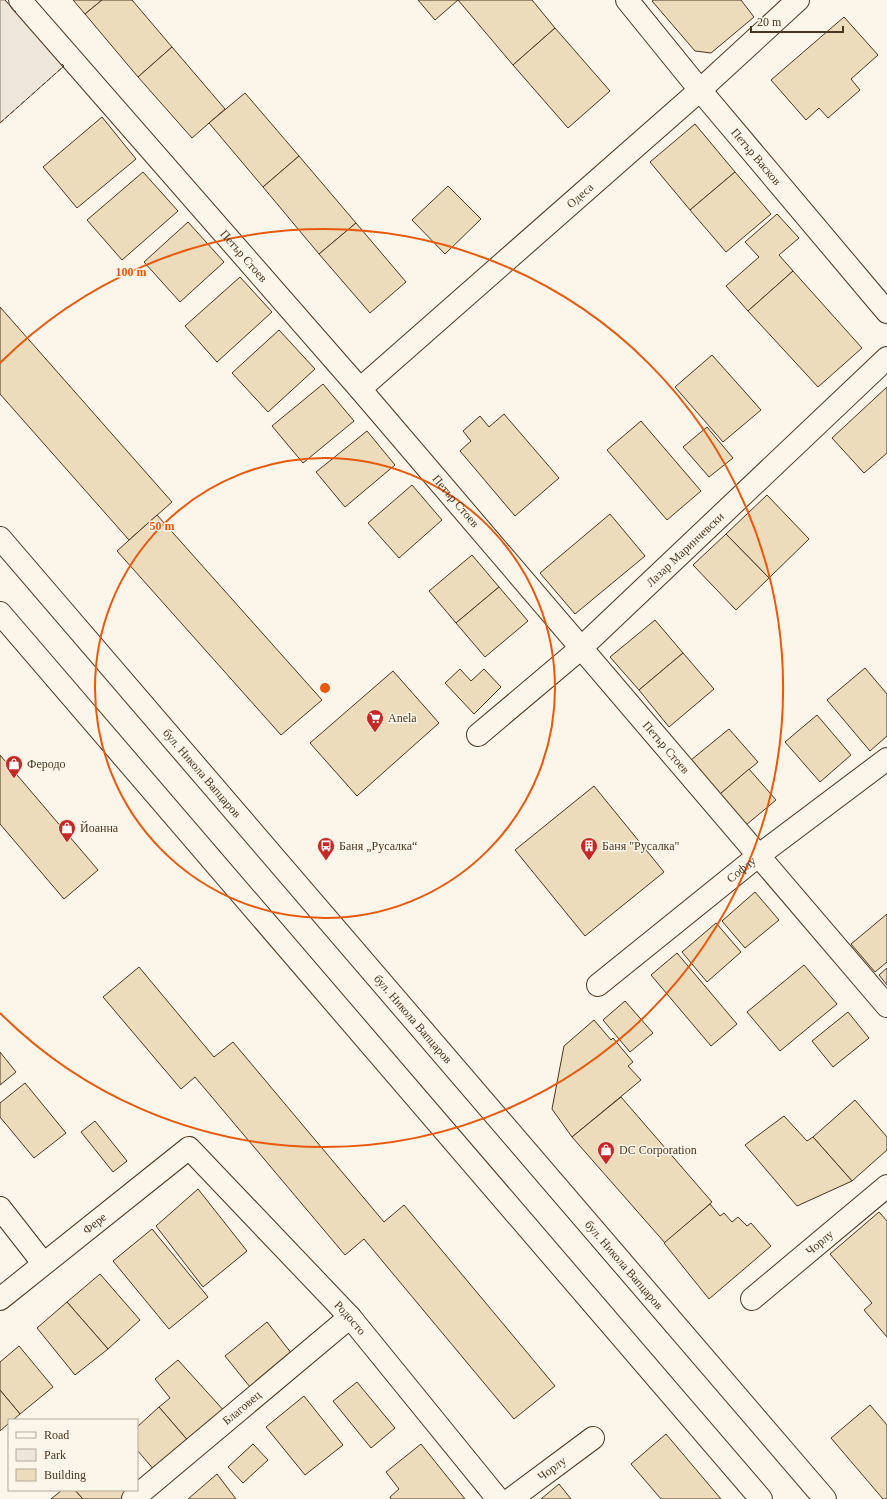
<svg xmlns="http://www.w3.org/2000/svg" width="887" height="1499" viewBox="0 0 887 1499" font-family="Georgia,serif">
	<rect width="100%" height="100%" fill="#fbf6e9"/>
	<path fill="#ede6d9" stroke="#887966" d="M 0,0 L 5,0 L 64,66 L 0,123 Z"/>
	<g fill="#ecdcbc" stroke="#4a3520">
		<path d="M 73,0 L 102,0 L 85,14 Z"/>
		<path d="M 102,0 L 132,0 L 172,47 L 138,77 L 85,14 Z"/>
		<path d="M 418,0 L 458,0 L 435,20 Z"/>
		<path d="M 458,0 L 532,0 L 555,28 L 513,65 Z"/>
		<path d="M 654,0 L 741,0 L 754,17 L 711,53 L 695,51 L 652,1 Z"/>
		<path d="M 844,17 L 878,55 L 851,79 L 860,90 L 828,118 L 819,108 L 806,120 L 771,80 Z"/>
		<path d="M 555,28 L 610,91 L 568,128 L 513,65 Z"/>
		<path d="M 172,47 L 225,109 L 192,138 L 138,77 Z"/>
		<path d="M 245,93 L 299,156 L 263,187 L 209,123 Z"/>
		<path d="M 102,117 L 136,159 L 77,208 L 43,167 Z"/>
		<path d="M 695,124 L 735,172 L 690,210 L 650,162 Z"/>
		<path d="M 299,156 L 356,223 L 319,254 L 263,187 Z"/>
		<path d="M 143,172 L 178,211 L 122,260 L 87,220 Z"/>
		<path d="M 735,172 L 771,214 L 726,252 L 690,210 Z"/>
		<path d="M 448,186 L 481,219 L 445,254 L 412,220 Z"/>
		<path d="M 777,214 L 799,238 L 779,255 L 793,271 L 748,311 L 726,286 L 759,257 L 745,242 Z"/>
		<path d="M 188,222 L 224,262 L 180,302 L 144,262 Z"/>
		<path d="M 356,223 L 406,282 L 370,313 L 319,254 Z"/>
		<path d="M 793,271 L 862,348 L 818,387 L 748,311 Z"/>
		<path d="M 240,277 L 272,312 L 217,362 L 185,326 Z"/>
		<path d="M 0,307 L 172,502 L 129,540 L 0,394 Z"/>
		<path d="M 279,330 L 315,369 L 268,412 L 232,373 Z"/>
		<path d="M 712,355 L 761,410 L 723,442 L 675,387 Z"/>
		<path d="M 323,384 L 354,421 L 303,463 L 272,426 Z"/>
		<path d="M 887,387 L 887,453 L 864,473 L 832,438 Z"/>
		<path d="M 504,414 L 559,478 L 515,516 L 460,451 L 471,441 L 463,431 L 480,416 L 489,427 Z"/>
		<path d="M 641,421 L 701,491 L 667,520 L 607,450 Z"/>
		<path d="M 707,427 L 733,458 L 709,477 L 683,447 Z"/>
		<path d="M 367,431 L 395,465 L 345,507 L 316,472 Z"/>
		<path d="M 412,485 L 442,520 L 399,558 L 368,523 Z"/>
		<path d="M 767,495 L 809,539 L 769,578 L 726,534 Z"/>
		<path d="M 610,514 L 645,556 L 575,614 L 540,573 Z"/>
		<path d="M 157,515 L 322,700 L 281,735 L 117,551 Z"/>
		<path d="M 726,534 L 769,578 L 736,610 L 693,565 Z"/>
		<path d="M 472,555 L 499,587 L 456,623 L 429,591 Z"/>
		<path d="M 499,587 L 528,621 L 485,657 L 456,623 Z"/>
		<path d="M 655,620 L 683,653 L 639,690 L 610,657 Z"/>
		<path d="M 683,653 L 714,689 L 669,727 L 639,690 Z"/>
		<path d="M 865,668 L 887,694 L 887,736 L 870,751 L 827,700 Z"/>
		<path d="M 460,669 L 471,681 L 484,669 L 501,687 L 474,714 L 445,683 Z"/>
		<path d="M 393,671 L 439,723 L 357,796 L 310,743 Z"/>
		<path d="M 817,715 L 851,755 L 820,782 L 785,742 Z"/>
		<path d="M 729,729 L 758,762 L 720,794 L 691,760 Z"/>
		<path d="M 0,755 L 98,870 L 64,899 L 0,824 Z"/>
		<path d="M 749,769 L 776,800 L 746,825 L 720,794 Z"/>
		<path d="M 594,786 L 664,872 L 585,936 L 515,850 Z"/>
		<path d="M 755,892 L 779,920 L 745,948 L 722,921 Z"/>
		<path d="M 887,914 L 887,962 L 875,972 L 851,944 Z"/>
		<path d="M 716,923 L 741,952 L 707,982 L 682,952 Z"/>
		<path d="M 677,953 L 737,1024 L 711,1046 L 651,975 Z"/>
		<path d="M 804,965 L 837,1004 L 780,1051 L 747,1012 Z"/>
		<path d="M 139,967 L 214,1057 L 233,1042 L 384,1222 L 404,1205 L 555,1386 L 514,1419 L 364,1239 L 345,1255 L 195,1077 L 181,1089 L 103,997 Z"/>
		<path d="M 887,968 L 887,985 L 879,975 Z"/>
		<path d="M 625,1001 L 653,1033 L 630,1052 L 603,1020 Z"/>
		<path d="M 848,1012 L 869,1038 L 833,1067 L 812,1041 Z"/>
		<path d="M 594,1020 L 611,1040 L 613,1038 L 633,1062 L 628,1066 L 641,1080 L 572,1137 L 552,1109 L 564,1046 Z"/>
		<path d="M 0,1052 L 16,1072 L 0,1085 Z"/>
		<path d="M 25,1083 L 66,1133 L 34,1158 L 0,1117 L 0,1103 Z"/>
		<path d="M 621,1097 L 712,1202 L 665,1243 L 572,1137 Z"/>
		<path d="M 855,1100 L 887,1137 L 887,1150 L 852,1181 L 813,1137 Z"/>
		<path d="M 784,1116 L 807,1141 L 813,1137 L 852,1181 L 797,1206 L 745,1145 Z"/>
		<path d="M 95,1121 L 127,1161 L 113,1172 L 81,1132 Z"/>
		<path d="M 198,1189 L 247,1251 L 203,1287 L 156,1226 Z"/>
		<path d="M 710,1204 L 720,1216 L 724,1213 L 732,1222 L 738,1217 L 747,1226 L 751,1223 L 771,1246 L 709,1299 L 664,1243 Z"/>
		<path d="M 879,1212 L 887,1221 L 887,1337 L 864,1310 L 872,1303 L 830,1254 Z"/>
		<path d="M 152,1229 L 208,1297 L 169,1329 L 113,1261 Z"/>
		<path d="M 100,1274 L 140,1320 L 108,1349 L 67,1302 Z"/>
		<path d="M 67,1302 L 108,1349 L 75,1375 L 37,1328 Z"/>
		<path d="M 267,1322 L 292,1354 L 250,1387 L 225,1356 Z"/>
		<path d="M 19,1346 L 53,1387 L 20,1414 L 0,1390 L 0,1362 Z"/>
		<path d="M 178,1360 L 226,1413 L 190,1443 L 159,1407 L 170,1398 L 155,1379 Z"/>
		<path d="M 357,1382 L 395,1428 L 371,1448 L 333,1401 Z"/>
		<path d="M 0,1390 L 20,1414 L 13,1420 L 9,1420 L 9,1423 L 0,1431 Z"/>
		<path d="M 304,1396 L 343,1445 L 305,1475 L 266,1427 Z"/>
		<path d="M 870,1405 L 887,1425 L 887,1499 L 883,1499 L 831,1438 Z"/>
		<path d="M 159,1407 L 190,1443 L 156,1472 L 137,1450 L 137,1427 Z"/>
		<path d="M 666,1434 L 693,1466 L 721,1499 L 661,1499 L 631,1464 Z"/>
		<path d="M 253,1444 L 268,1460 L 243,1483 L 228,1467 Z"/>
		<path d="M 421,1444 L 465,1499 L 391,1499 L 390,1497 L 399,1489 L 386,1472 Z"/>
		<path d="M 217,1474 L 236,1499 L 188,1499 Z"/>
		<path d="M 559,1484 L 571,1499 L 541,1499 Z"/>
		<path d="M 62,1490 L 75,1490 L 83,1499 L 51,1499 Z"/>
		<path d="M 75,1490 L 134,1490 L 124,1499 L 83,1499 Z"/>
	</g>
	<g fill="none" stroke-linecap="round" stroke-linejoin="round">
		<defs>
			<g id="street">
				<path id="s1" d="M 20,0 L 360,389 L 887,1006"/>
				<path id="s2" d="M 627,0 L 700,90 L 887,312"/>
				<path id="s3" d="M 360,389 L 700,90 L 798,0"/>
				<path id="s4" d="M 478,735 L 580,649 L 887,358"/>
				<path id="s5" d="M 598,985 L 758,856 L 887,759"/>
				<path d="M 0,1208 L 43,1263"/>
				<path id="s6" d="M 0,1299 L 189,1148 L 350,1317 L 498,1499"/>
				<path id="s7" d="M 752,1299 L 887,1186"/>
				<path id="s8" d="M 133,1499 L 350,1317"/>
				<path id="s9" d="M 511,1499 L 593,1438"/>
			</g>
			<g id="secondary">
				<path id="s10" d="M 0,538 L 825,1499"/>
				<path d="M 0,613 L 761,1499"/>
			</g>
		</defs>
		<use href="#street" stroke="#4a3520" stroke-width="24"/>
		<use href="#secondary" stroke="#4a3520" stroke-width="24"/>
		<use href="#street" stroke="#fbf6e9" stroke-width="22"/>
		<use href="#secondary" stroke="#fbf6e9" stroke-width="22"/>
		<g stroke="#4a3520" stroke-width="1" stroke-dasharray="5 2" stroke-linecap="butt">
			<path d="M 5,0 L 16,12"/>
			<path d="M 0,123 L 64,66 L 62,64"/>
		</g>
	</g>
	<g fill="none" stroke="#e8590c" stroke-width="2">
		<circle cx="325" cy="688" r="230"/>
		<path d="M0 363A459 459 0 1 1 0 1013"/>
	</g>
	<defs>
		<symbol id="supermarket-pin" viewBox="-11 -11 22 30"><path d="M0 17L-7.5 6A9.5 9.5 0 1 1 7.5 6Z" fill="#c62828" stroke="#fbf6e9"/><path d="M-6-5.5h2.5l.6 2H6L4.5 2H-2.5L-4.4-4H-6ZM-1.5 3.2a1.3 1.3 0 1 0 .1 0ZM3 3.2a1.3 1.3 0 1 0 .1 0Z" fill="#fff"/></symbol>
		<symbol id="shop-pin" viewBox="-11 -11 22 30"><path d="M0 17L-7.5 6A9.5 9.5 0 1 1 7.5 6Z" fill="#c62828" stroke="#fbf6e9"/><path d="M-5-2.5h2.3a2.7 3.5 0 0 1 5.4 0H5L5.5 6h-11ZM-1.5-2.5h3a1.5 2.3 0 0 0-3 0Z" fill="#fff"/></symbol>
		<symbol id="bus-pin" viewBox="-11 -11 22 30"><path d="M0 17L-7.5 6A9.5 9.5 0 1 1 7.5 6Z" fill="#c62828" stroke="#fbf6e9"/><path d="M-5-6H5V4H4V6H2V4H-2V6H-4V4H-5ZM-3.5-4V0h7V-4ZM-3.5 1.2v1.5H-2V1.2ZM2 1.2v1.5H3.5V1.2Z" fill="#fff"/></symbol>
		<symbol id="building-pin" viewBox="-11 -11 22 30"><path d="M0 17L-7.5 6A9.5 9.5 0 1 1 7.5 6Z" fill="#c62828" stroke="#fbf6e9"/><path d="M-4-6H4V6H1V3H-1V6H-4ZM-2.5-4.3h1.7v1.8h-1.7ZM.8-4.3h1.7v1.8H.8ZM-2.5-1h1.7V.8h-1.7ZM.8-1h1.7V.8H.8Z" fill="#fff"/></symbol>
	</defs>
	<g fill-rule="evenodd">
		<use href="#supermarket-pin" x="365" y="708" width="20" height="27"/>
		<use href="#shop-pin" x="4" y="754" width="20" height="27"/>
		<use href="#shop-pin" x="57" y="818" width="20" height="27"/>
		<use href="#bus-pin" x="316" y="836" width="20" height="27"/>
		<use href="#building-pin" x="579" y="836" width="20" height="27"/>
		<use href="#shop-pin" x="596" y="1140" width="20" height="27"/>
	</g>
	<g text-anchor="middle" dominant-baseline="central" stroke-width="3" stroke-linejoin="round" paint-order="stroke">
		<g font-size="12" fill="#4a3520" stroke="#fbf6e9">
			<text stroke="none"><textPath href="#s2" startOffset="203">Петър Васков</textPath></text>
			<text stroke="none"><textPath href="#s3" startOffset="293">Одеса</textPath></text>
			<text stroke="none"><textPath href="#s1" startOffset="340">Петър Стоев</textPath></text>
			<text stroke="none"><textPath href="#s1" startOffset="664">Петър Стоев</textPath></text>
			<text stroke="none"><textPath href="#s4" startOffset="278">Лазар Маринчевски</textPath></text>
			<text stroke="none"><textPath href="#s1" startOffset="988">Петър Стоев</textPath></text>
			<text stroke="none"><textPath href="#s10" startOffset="310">бул. Никола Вапцаров</textPath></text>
			<text stroke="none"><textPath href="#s5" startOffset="184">Софлу</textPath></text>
			<text stroke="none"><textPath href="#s10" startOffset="634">бул. Никола Вапцаров</textPath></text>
			<text stroke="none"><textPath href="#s6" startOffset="121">Фере</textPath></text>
			<text stroke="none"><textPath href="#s7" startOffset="88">Чорлу</textPath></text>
			<text stroke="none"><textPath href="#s10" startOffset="958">бул. Никола Вапцаров</textPath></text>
			<text stroke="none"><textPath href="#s6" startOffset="476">Родосто</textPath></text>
			<text stroke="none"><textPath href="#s8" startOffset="142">Благовец</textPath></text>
			<text stroke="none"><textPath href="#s9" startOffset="51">Чорлу</textPath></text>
		</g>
		<g font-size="12" fill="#4a3520" stroke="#fbf6e9" text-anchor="start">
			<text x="388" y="718">Anela</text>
			<text x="27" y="764">Феродо</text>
			<text x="80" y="828">Йоанна</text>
			<text x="339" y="846">Баня „Русалка“</text>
			<text x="602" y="846">Баня "Русалка"</text>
			<text x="619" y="1150">DC Corporation</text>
		</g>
	</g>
	<circle cx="325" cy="688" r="6" fill="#e8590c" stroke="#fbf6e9" stroke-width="2"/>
	<g font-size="12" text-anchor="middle" font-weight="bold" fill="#e8590c" stroke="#fbf6e9" stroke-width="3" stroke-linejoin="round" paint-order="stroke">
		<text x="131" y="276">100 m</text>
		<text x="162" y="530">50 m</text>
	</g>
	<rect x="8" y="1419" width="130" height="72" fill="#fbf6e9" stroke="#b4a999"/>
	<rect x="16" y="1432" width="20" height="6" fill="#fbf6e9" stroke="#b4a999"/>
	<text x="44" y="1439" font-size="12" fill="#4a3520">Road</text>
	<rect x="16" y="1449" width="20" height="12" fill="#ede6d9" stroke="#b4a999"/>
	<text x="44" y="1459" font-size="12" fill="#4a3520">Park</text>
	<rect x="16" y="1469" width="20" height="12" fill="#ecdcbc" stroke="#b4a999"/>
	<text x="44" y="1479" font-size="12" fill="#4a3520">Building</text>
	<path d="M751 26v6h92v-6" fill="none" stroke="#4a3520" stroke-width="2"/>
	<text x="757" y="26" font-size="12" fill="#4a3520" stroke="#fbf6e9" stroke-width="3" paint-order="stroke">20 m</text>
</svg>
